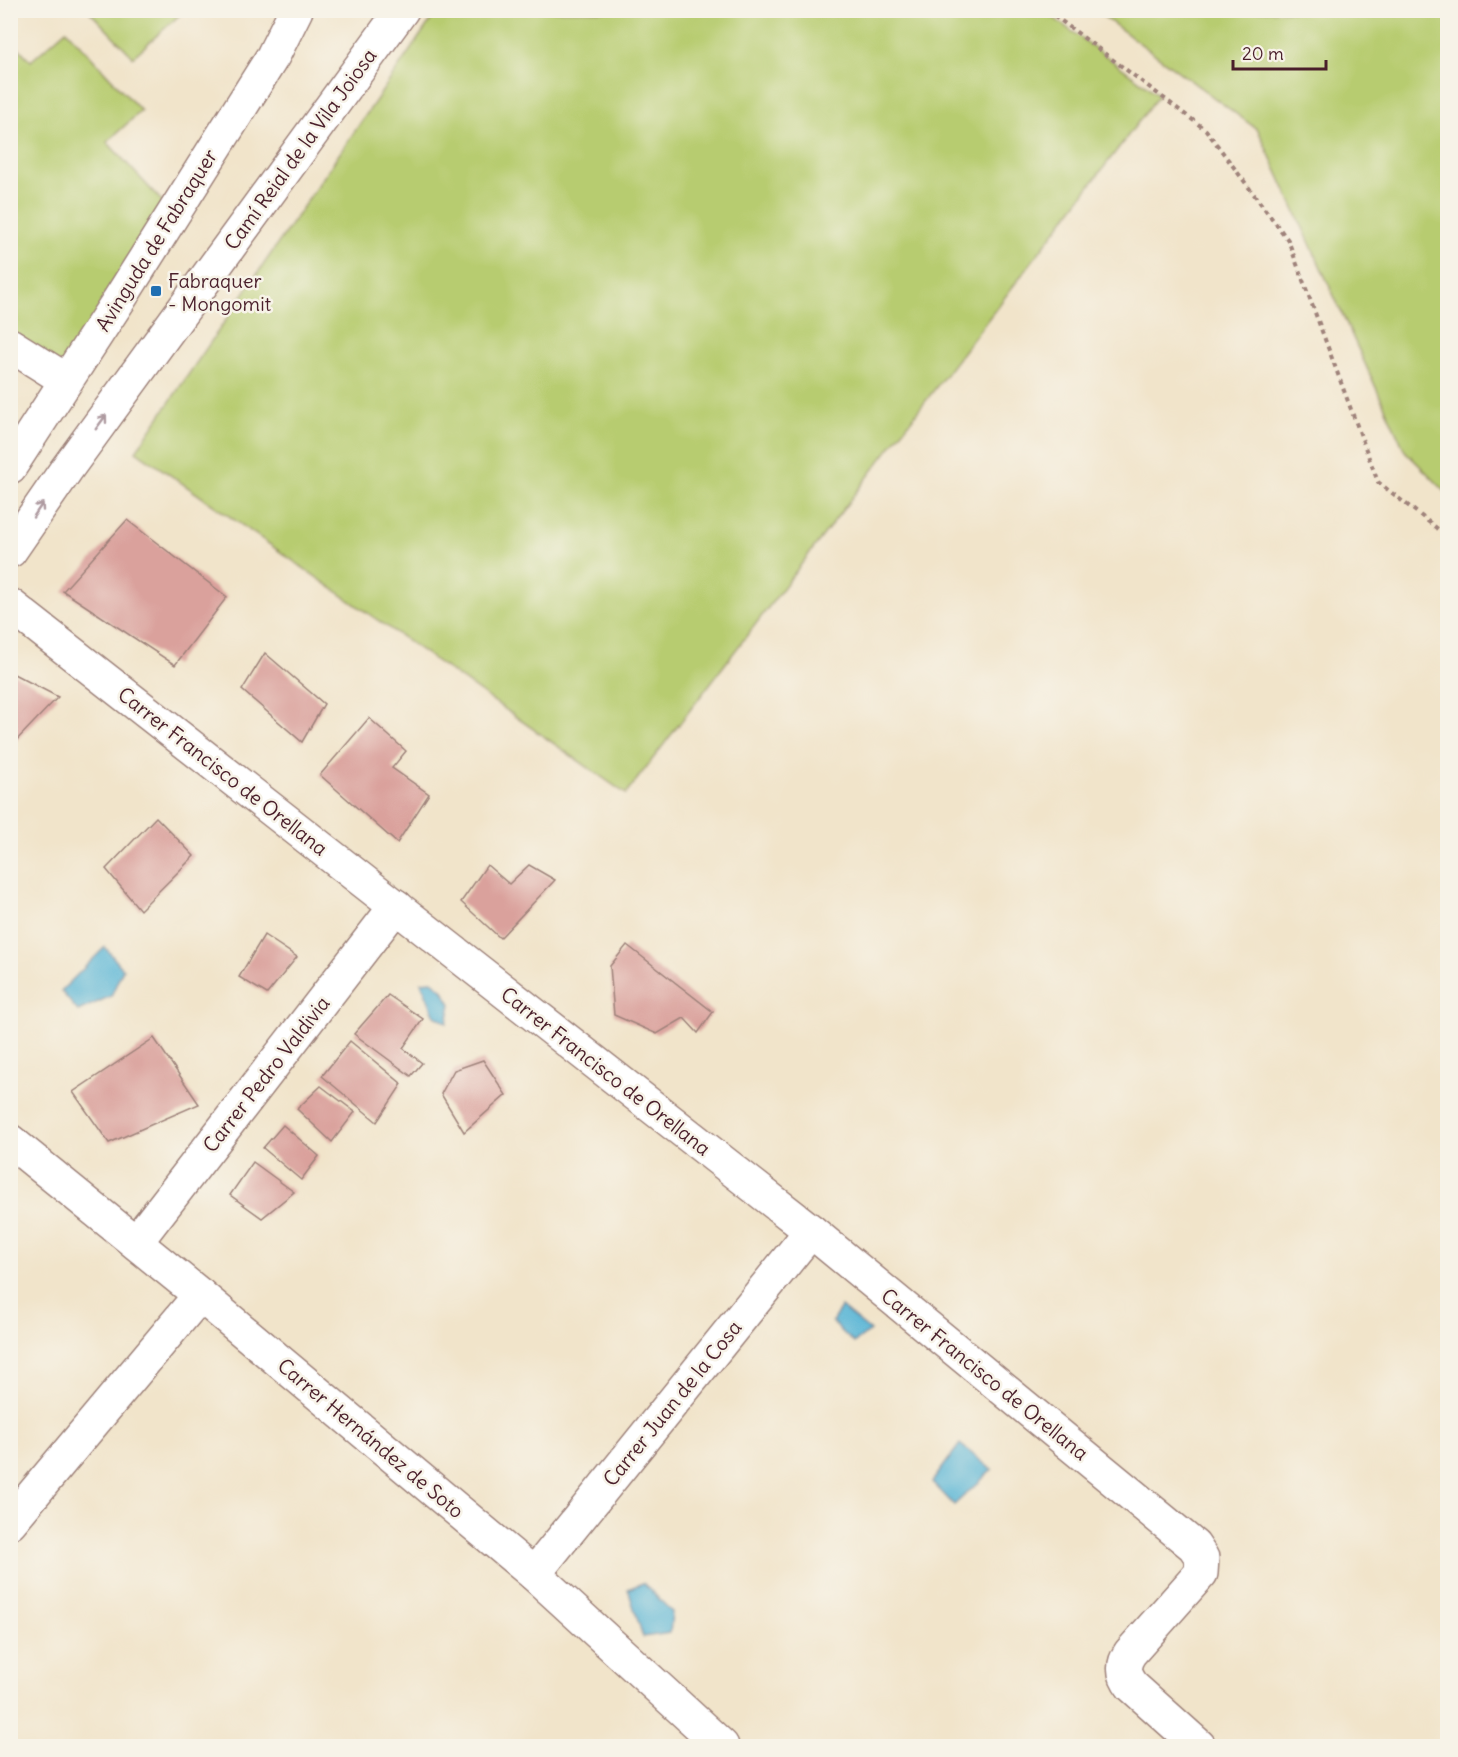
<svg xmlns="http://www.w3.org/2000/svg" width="1458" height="1757" viewBox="0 0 1458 1757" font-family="Delius,sans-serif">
	<rect width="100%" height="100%" fill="#f7f3e8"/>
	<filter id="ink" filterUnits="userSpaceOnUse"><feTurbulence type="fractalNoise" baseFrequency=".0167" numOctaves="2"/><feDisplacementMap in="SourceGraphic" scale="12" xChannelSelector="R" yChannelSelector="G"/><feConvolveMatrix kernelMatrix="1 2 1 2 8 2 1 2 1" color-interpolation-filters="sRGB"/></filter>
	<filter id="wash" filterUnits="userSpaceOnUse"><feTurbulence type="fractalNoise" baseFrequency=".008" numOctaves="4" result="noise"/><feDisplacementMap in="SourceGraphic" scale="24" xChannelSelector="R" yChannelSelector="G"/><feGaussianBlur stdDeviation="1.35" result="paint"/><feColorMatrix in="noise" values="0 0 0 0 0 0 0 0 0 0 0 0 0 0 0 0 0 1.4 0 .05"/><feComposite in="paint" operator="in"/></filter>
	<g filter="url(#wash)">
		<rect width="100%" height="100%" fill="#f1e4ca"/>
		<g fill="#b7cc70" stroke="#80764e" stroke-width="1.5">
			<path d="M 89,11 L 184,11 L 133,57 Z"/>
			<path d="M 437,11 L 1044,11 L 1159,95 L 626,794 L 136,451 Z"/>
			<path d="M 1096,11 L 1447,11 L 1447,493 L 1405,451 L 1258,130 Z"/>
			<path d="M 66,30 L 141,111 L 107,142 L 173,213 L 66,380 L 11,345 L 10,39 L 31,61 Z"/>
		</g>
		<g fill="#58b5d6" stroke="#516a80" stroke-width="1.5">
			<path d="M 105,947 L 123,969 L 111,996 L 78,1011 L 61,991 Z"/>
			<path d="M 432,981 L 442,989 L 451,1004 L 447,1023 L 435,1016 L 421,982 Z"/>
			<path d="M 841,1307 L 870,1331 L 854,1343 L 832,1322 Z"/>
			<path d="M 960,1444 L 992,1470 L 954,1505 L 932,1482 Z"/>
			<path d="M 643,1583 L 672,1612 L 670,1633 L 643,1637 L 628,1589 Z"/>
		</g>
		<g id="blocks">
			<g fill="#daa19c">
				<path d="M 127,520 L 227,597 L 175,665 L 63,591 Z"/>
				<path d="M 265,653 L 324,704 L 302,742 L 242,690 Z"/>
				<path d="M 10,672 L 58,697 L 10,747 Z"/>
				<path d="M 369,718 L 406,751 L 392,768 L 429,794 L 397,843 L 320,775 Z"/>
				<path d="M 156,817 L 194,856 L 140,910 L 106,869 Z"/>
				<path d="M 487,865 L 509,884 L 529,865 L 555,880 L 500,938 L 461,902 Z"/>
				<path d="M 264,935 L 297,957 L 267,994 L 239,977 Z"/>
				<path d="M 627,945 L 713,1012 L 698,1033 L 684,1018 L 657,1034 L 614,1015 L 610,966 Z"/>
				<path d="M 388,995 L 423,1019 L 403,1048 L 422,1063 L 411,1076 L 354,1034 Z"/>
				<path d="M 154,1038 L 199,1104 L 109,1143 L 73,1092 Z"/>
				<path d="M 350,1041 L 402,1084 L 377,1122 L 322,1076 Z"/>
				<path d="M 483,1060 L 506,1095 L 464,1132 L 441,1094 L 454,1070 Z"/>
				<path d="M 321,1086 L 355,1112 L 332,1142 L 297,1109 Z"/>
				<path d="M 283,1125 L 319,1156 L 301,1180 L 263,1148 Z"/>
				<path d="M 253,1162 L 294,1192 L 262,1218 L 230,1195 Z"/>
			</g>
		</g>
	</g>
	<g filter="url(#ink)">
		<use href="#blocks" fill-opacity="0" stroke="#9e827a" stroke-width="1.5"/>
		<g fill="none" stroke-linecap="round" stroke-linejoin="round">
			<defs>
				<g id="minor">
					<path d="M 10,345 L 66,380"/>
					<path d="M 10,467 L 119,300 L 273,56 L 296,10"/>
					<path d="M 10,551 L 66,470 L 402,10"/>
					<path d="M 10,605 L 811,1231 L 1194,1546 L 1202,1558 L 1201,1573 L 1130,1653 C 1122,1665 1123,1675 1132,1686 L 1199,1746"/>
					<path d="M 10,1141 L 200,1295 L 534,1574 L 722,1746"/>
					<path d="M 136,1242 L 396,906"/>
					<path d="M 10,1522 L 200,1295"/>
					<path d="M 534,1574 L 811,1231"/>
				</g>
			</defs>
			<use href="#minor" stroke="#9e827a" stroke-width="36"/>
			<path stroke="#9e827a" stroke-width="4" stroke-dasharray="4.5 4.5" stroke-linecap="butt" d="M 1047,10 L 1206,130 L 1288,240 L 1378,482 L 1448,537"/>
			<use href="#minor" stroke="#fff" stroke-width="33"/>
		</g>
		<defs><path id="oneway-shaft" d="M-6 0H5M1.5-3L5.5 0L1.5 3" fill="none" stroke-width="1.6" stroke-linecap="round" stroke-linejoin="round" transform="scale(1.5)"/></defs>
		<g stroke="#ae9aa0">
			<use href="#oneway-shaft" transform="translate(101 422) rotate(-54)"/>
			<use href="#oneway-shaft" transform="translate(38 510) rotate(-56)"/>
		</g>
	</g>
	<rect fill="#1f6fb2" stroke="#f7f3e8" stroke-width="2" x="150" y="285" width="12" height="12" rx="3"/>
	<g text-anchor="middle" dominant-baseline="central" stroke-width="5" stroke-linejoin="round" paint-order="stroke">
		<g font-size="20" fill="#4a1f2b" stroke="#f7f3e8">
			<text transform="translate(300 149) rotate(-54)">Camí Reial de la Vila Joiosa</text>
			<text transform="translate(156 240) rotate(-58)">Avinguda de Fabraquer</text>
			<text transform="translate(223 771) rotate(38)">Carrer Francisco de Orellana</text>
			<text transform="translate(606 1071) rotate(38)">Carrer Francisco de Orellana</text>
			<text transform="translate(266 1074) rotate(-52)">Carrer Pedro Valdivia</text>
			<text transform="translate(985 1374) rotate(39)">Carrer Francisco de Orellana</text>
			<text transform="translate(672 1403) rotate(-51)">Carrer Juan de la Cosa</text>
			<text transform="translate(371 1438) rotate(40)">Carrer Hernández de Soto</text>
		</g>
		<g font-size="20" fill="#4a1f2b" stroke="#f7f3e8" text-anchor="start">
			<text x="168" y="280">Fabraquer<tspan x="168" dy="23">- Mongomit</tspan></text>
		</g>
	</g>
	<rect width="1458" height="1757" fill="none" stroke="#f7f3e8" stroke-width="36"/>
	<path d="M1233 60v9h93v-9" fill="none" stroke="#4a1f2b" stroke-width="3"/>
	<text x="1242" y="60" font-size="18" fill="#4a1f2b" stroke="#f7f3e8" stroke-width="4.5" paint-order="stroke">20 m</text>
</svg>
